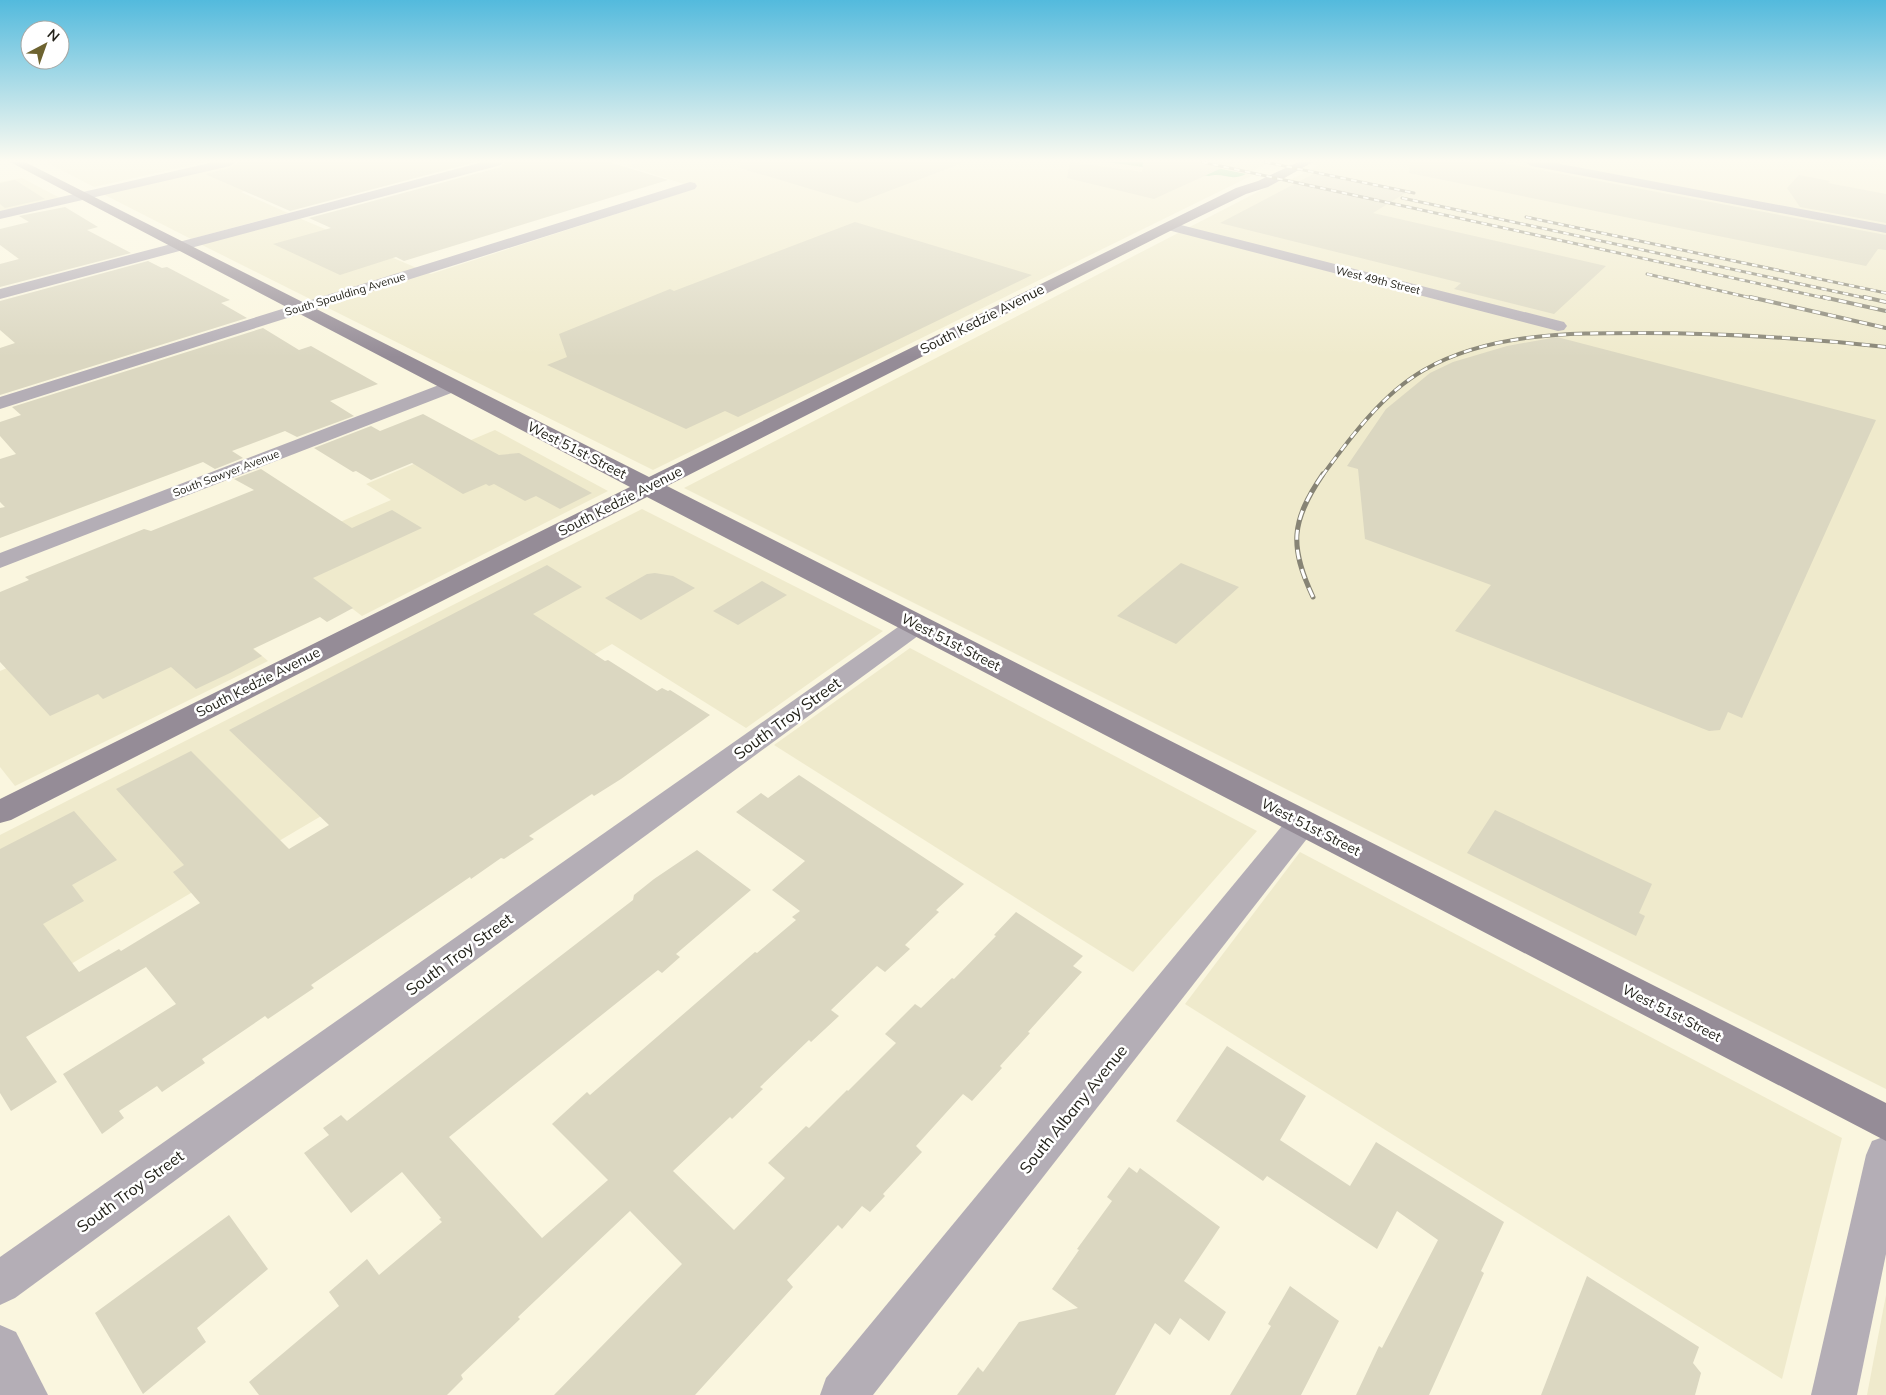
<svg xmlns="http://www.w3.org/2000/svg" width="1886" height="1395" viewBox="0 0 1886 1395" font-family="Mulish,sans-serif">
	<rect width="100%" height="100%" fill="#faf6df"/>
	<g fill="#efeacc">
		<path d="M 46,162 L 205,162 L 94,187 Z"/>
		<path d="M 243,162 L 363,162 L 241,192 L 288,213 L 191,239 L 103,194 Z"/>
		<path d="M 641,162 L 1269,162 L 1248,174 L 1253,175 L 653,470 L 200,244 L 299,218 L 431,274 L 697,188 L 627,166 Z"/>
		<path d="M 1316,162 L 1886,162 L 1886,1089 L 684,488 L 1279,181 L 1286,182 L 1318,166 L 1312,164 Z"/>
		<path d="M 22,178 L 60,198 L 0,212 L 0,182 Z"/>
		<path d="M 495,430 L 608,491 L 362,616 L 275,550 L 391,500 L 366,484 Z"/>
		<path d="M 642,509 L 883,631 L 746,728 L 612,644 L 0,1006 L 0,835 Z"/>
		<path d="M 185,590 L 268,661 L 15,786 L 0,767 L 0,671 Z"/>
		<path d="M 910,648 L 1257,831 L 1133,972 L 774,745 Z"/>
		<path d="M 1300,852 L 1842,1138 L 1782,1379 L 1185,1004 Z"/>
		<path d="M 1886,1295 L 1886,1395 L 1867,1395 Z"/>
	</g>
	<path fill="#6ec485" d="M 1107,162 L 1188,162 L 1246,174 C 1230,182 1224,172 1209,176 Z"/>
	<g fill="#dbd7c1">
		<path d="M 238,162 L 476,162 L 290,211 L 205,174 L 230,168 Z"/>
		<path d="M 505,162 L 609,162 L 668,180 L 404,261 L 396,257 L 340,275 L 273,244 L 331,228 L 309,218 L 501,167 Z"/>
		<path d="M 740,162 L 960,162 L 960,164 L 857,203 L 740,168 Z"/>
		<path d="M 1070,162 L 1142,172 L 1143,162 L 1235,162 L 1154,199 L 1067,178 Z"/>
		<path d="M 1410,162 L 1498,162 L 1886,235 L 1886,250 L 1878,249 L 1866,266 L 1409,173 Z"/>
		<path d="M 1317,172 L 1407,192 L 1373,213 L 1606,266 L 1554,314 L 1454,289 L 1461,283 L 1220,223 Z"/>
		<path d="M 1799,175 L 1830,181 L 1828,183 L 1886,194 L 1886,223 L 1800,207 L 1787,188 Z"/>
		<path d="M 15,180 L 45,199 L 5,208 L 0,204 L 0,183 Z"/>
		<path d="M 65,207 L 98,227 L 87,230 L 131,253 L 0,287 L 0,264 L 19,259 L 0,245 L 0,229 L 29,222 L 19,216 Z"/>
		<path d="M 855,222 L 1032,275 L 738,417 L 725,411 L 686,429 L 547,365 L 567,357 L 559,334 L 670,289 L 674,291 Z"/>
		<path d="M 148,261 L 162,268 L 167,267 L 230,300 L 221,303 L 247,318 L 0,395 L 0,348 L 15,343 L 0,330 L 0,301 Z"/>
		<path d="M 263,328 L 299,350 L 311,346 L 378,384 L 330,401 L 354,416 L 297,437 L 285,431 L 232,451 L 243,458 L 215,469 L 203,462 L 0,538 L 0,508 L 5,507 L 0,502 L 0,459 L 16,454 L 0,436 L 0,422 L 21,415 L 12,407 Z"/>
		<path d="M 1557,337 L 1876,420 L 1742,718 L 1728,712 L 1720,730 L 1709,731 L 1455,631 L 1491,585 L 1365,539 L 1358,469 L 1347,466 L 1386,409 L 1430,373 L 1453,362 L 1507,346 Z"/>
		<path d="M 423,414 L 499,455 L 519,453 L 592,493 L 560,509 L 536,496 L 525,501 L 494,484 L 489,486 L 486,484 L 463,494 L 412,463 L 371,480 L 356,471 L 353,472 L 314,448 L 371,426 L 380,431 Z"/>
		<path d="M 261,469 L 352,528 L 392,510 L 422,528 L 313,578 L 353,608 L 327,622 L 320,617 L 253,649 L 262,656 L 230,673 L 196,689 L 171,667 L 103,699 L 98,694 L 50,716 L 0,662 L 0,592 L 29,580 L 25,577 L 144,529 L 151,531 L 254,490 L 234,479 Z"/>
		<path d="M 1181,563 L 1239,587 L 1176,644 L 1117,616 Z"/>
		<path d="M 547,565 L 582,587 L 533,614 L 605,661 L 608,660 L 657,691 L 662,688 L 668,691 L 670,690 L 710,715 L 621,779 L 594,796 L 592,794 L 529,836 L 534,839 L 504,859 L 501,858 L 471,879 L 470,877 L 311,985 L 314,988 L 268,1019 L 265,1016 L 202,1059 L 205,1063 L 162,1092 L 157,1086 L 119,1111 L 124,1118 L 102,1134 L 63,1074 L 176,1004 L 146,967 L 26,1037 L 57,1082 L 11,1111 L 0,1093 L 0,849 L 74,811 L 117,860 L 72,885 L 84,901 L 43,924 L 79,972 L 119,949 L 121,951 L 200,903 L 173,872 L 184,865 L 116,789 L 191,751 L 289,849 L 329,825 L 229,730 Z"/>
		<path d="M 655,573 L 673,576 L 695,588 L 641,620 L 605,598 L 647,574 Z"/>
		<path d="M 762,581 L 787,595 L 738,625 L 713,611 Z"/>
		<path d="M 799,775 L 964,884 L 936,910 L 939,912 L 905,945 L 910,949 L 885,972 L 877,966 L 831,1010 L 839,1016 L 811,1042 L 809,1040 L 760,1087 L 763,1089 L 732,1119 L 730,1117 L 673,1171 L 734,1230 L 785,1178 L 768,1163 L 806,1126 L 809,1128 L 847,1090 L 848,1091 L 896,1043 L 885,1034 L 915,1004 L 921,1008 L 952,978 L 954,979 L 996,936 L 994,935 L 1016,912 L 1083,956 L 1073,966 L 1082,972 L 1028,1032 L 1030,1033 L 1000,1066 L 1002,1068 L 972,1101 L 963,1094 L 916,1146 L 922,1152 L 883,1194 L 885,1196 L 870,1212 L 862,1206 L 842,1229 L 838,1225 L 787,1280 L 793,1287 L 695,1395 L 554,1395 L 682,1264 L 630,1211 L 518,1317 L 520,1319 L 461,1375 L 463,1379 L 447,1395 L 259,1395 L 249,1382 L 339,1306 L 329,1292 L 367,1259 L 379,1275 L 442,1222 L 439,1219 L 441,1218 L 402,1172 L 351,1213 L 304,1153 L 329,1135 L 323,1128 L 341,1115 L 347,1121 L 633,900 L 634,895 L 654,879 L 697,850 L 751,890 L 676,954 L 680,957 L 662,973 L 658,970 L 449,1137 L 542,1238 L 608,1180 L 552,1124 L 587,1092 L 590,1095 L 755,952 L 757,953 L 796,920 L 792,917 L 800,911 L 772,890 L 805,861 L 736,812 L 761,793 L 768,798 Z"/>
		<path d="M 1495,810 L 1652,884 L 1639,913 L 1645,916 L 1636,936 L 1467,853 Z"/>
		<path d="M 1227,1046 L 1306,1096 L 1280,1140 L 1350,1186 L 1376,1142 L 1504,1222 L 1481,1271 L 1484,1273 L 1429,1395 L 1356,1395 L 1379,1346 L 1382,1348 L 1438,1240 L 1397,1211 L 1377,1249 L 1267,1176 L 1263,1181 L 1176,1121 Z"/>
		<path d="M 1129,1167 L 1137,1173 L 1140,1168 L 1220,1227 L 1184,1281 L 1226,1312 L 1209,1341 L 1180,1318 L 1170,1335 L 1155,1323 L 1115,1395 L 957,1395 L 978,1367 L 983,1372 L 1019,1322 L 1078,1308 L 1052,1289 L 1079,1250 L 1077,1249 L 1112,1201 L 1107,1197 Z"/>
		<path d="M 229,1215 L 268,1269 L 197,1328 L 206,1342 L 143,1394 L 95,1313 Z"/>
		<path d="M 1587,1276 L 1699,1347 L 1693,1363 L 1701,1373 L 1695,1395 L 1541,1395 Z"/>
		<path d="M 1290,1286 L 1339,1321 L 1301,1395 L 1230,1395 L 1271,1326 L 1268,1324 Z"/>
	</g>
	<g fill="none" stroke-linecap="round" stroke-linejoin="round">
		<g fill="#b4aeb6" fill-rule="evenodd">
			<path d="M 214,162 L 236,162 L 230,166 L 0,219 L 0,211 Z"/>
			<path d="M 483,162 L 503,162 L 501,165 L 0,299 L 0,289 Z"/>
			<path d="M 1525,162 L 1550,162 L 1886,225 L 1886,233 L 1531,166 Z"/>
			<path d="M 690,182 L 695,183 L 697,186 L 695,189 L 0,409 L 0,397 Z"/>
			<path d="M 1169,222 L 1564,322 L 1567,326 L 1564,330 L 1558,331 L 1164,229 L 1162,226 Z"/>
			<path d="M 452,380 L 459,382 L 461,386 L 459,390 L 0,568 L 0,553 Z"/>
			<path d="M 917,617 L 926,620 L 930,625 L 926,630 L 15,1298 L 0,1305 L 0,1257 L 908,620 Z"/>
			<path d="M 1302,812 L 1313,815 L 1317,823 L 1313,831 L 873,1395 L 820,1395 L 826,1378 L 1291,815 Z"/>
			<path d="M 1886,1136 L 1886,1254 L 1857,1395 L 1811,1395 L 1866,1155 L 1872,1141 Z"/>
			<path d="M 0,1325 L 16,1332 L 48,1395 L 0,1395 Z"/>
		</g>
		<path fill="#958c97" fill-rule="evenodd" d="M 10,162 L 25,162 L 649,477 L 1236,188 L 1258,181 L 1298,162 L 1313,162 L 1268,187 L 1246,194 L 1174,229 L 667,486 L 1886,1103 L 1886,1141 L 647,497 L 11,820 L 0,823 L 0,799 L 630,487 Z"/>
		<defs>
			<g id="rail-far2">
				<path d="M 1202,162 L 1829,299"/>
				<path d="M 1265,162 L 1414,193"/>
				<path d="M 1402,198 L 1870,299"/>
				<path d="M 1526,217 L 1886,293"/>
				<path d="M 1647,274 L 1756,299"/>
			</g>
			<g id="rail-far1">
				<path d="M 1750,297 L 1886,328"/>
				<path d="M 1823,297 L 1886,311"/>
				<path d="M 1864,297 L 1886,302"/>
				<path d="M 1322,476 C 1350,438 1382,394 1424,370 C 1489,333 1568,333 1641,333 C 1723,333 1804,338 1886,347"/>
			</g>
			<path id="rail" d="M 1313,597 C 1289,546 1291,521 1323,474"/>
		</defs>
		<use href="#rail-far2" stroke="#878475" stroke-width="3"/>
		<use href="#rail-far1" stroke="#878475" stroke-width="4"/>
		<use href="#rail" stroke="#878475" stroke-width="5"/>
		<use href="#rail-far2" stroke="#fff" stroke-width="2" stroke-dasharray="5.5" stroke-linecap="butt"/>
		<use href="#rail-far1" stroke="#fff" stroke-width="2.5" stroke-dasharray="8" stroke-linecap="butt"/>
		<use href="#rail" stroke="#fff" stroke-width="3" stroke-dasharray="10" stroke-linecap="butt"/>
	</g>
	<linearGradient id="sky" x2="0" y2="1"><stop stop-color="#53badd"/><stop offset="0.45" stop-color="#fdfbf1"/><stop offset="1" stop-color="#fdfbf1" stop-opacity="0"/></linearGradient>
	<rect width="1886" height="357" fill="url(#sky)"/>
	<g text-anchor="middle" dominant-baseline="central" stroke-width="5" stroke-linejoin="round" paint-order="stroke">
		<g font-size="11" fill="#24231b" stroke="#fff">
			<text transform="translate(1378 280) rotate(14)">West 49th Street</text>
			<text transform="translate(345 294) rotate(-17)">South Spaulding Avenue</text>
			<text transform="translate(226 473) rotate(-21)">South Sawyer Avenue</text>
		</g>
		<g font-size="14" fill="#24231b" stroke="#fff">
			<text transform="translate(982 319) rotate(-27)">South Kedzie Avenue</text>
			<text transform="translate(577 450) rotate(27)">West 51st Street</text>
			<text transform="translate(620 501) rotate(-27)">South Kedzie Avenue</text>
			<text transform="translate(951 642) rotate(27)">West 51st Street</text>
			<text transform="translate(258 682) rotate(-27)">South Kedzie Avenue</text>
			<text transform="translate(1311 827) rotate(27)">West 51st Street</text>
			<text transform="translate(1672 1013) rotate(27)">West 51st Street</text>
		</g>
		<g font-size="16" fill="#24231b" stroke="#fff">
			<text transform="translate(787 718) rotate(-36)">South Troy Street</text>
			<text transform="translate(459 954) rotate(-36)">South Troy Street</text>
			<text transform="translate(1073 1109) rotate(-51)">South Albany Avenue</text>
			<text transform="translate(130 1191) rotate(-36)">South Troy Street</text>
		</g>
	</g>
	<g transform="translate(45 45) rotate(41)"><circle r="24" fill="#ffffff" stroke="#a7a7a4"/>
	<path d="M0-4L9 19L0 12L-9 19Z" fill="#6d6330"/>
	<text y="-8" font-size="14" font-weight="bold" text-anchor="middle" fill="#24231b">N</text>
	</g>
</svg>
